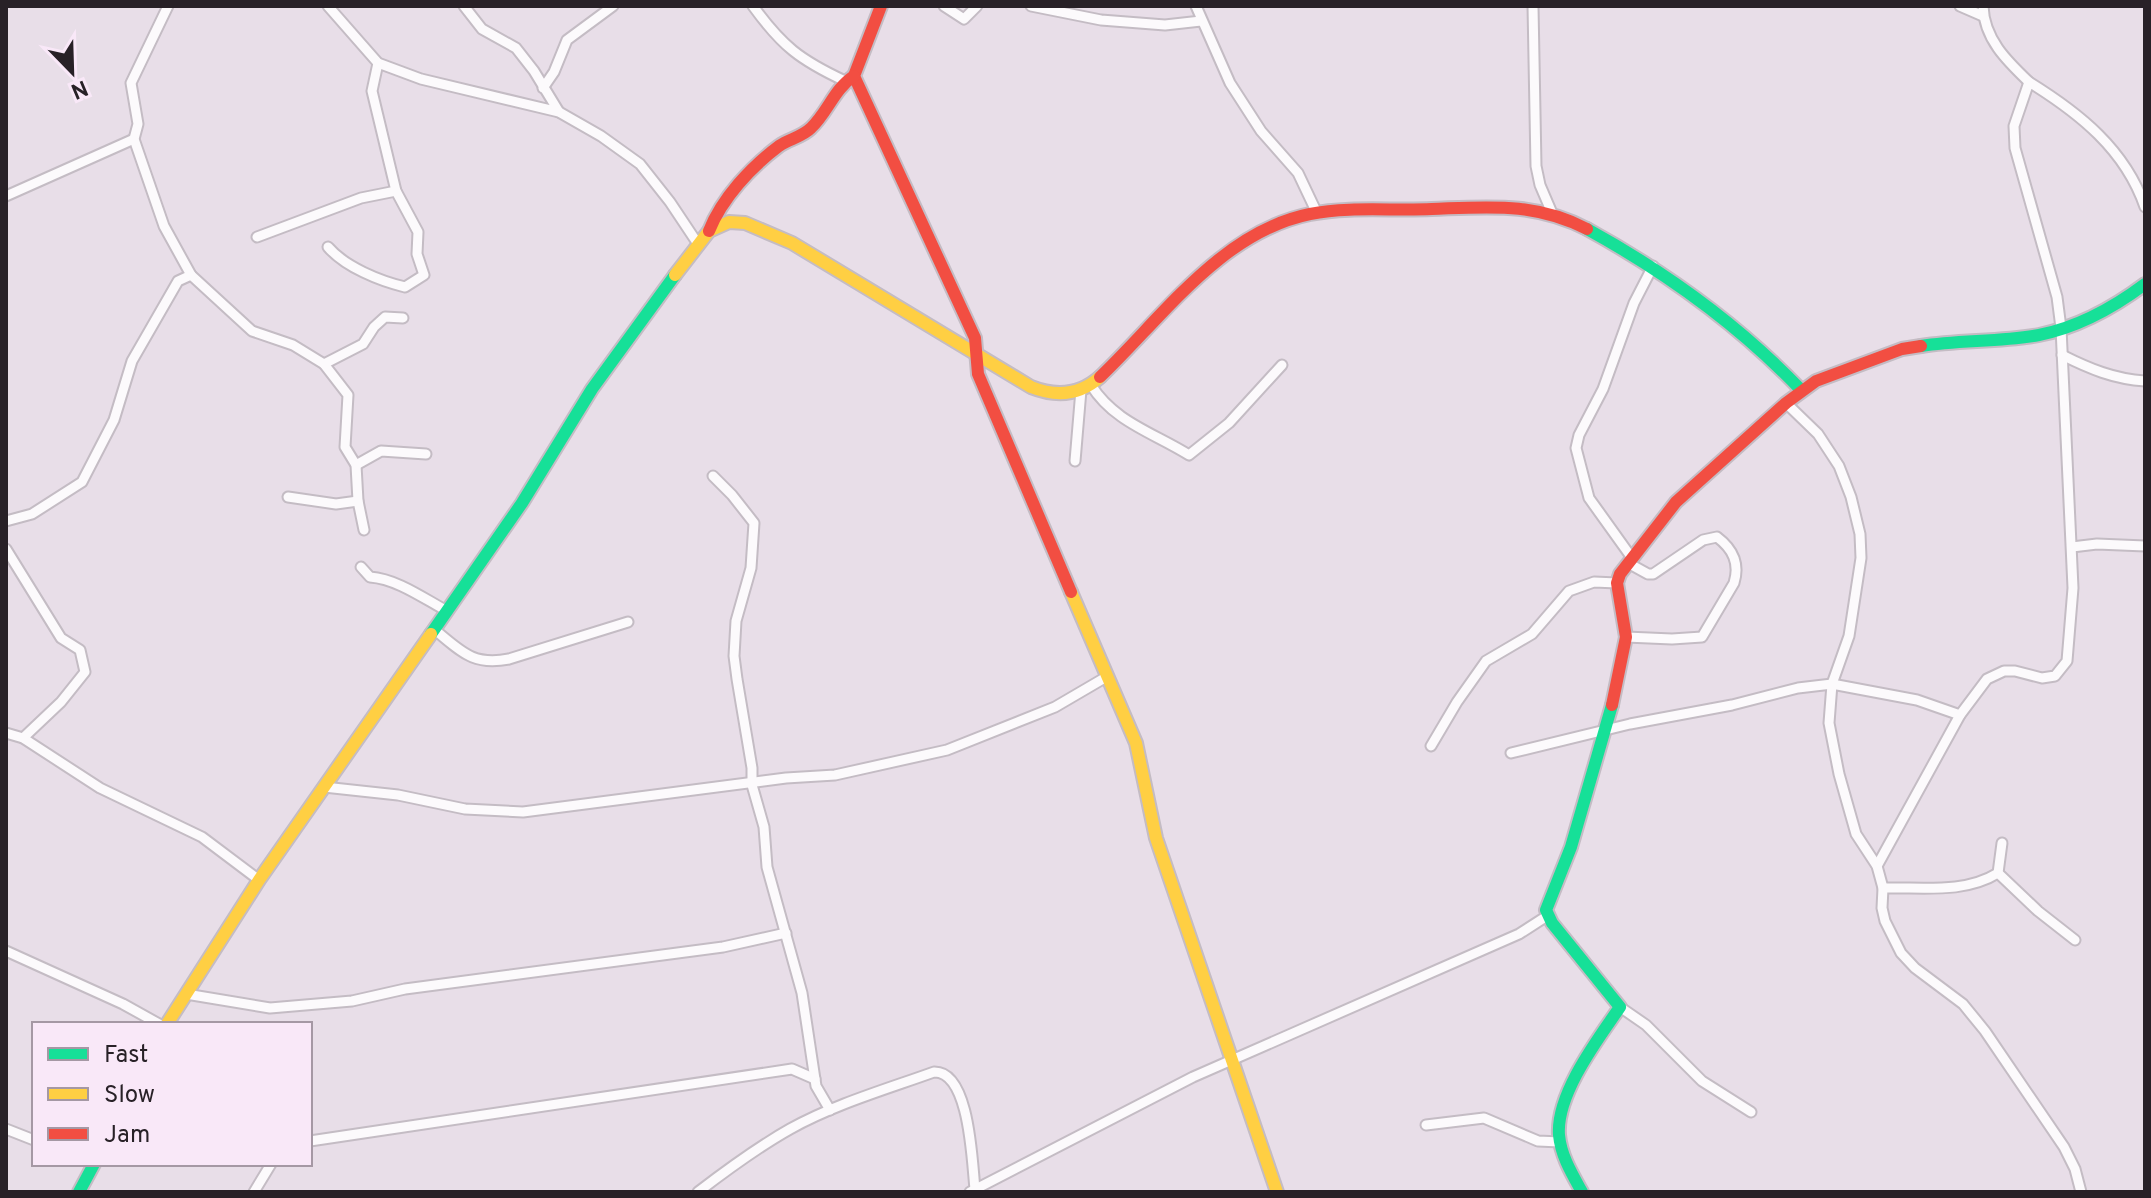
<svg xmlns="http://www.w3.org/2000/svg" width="2151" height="1198" viewBox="0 0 2151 1198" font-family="Overpass,sans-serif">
	<rect width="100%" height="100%" fill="#e8dee8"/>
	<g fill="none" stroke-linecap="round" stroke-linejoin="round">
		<defs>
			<g id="street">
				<path d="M 168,6 L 131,83 L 138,124 L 134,139 L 164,226 L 191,275"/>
				<path d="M 328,6 L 378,63 L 421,79 L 559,112 L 601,136 L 640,164 L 670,202 L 698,244"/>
				<path d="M 464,6 L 482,29 L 516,48 L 534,71 L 559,112"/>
				<path d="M 753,6 C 782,46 800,60 845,81"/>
				<path d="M 944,6 L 964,19 L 977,6"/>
				<path d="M 1031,6 L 1101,20 L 1165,25 L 1201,21"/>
				<path d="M 1196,6 L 1230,83 L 1261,131 L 1298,173 L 1316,211"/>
				<path d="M 1533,6 L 1536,166 L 1540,185 L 1552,213"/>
				<path d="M 1960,6 L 1983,16"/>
				<path d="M 1983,6 C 1984,39 2007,61 2029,82"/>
				<path d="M 543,88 L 554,72 L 567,40 L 613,6"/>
				<path d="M 6,196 L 134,139"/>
				<path d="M 257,237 L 361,198 L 396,191"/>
				<path d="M 328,247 C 345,267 380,281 405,287 L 424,275 L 417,254 L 418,232 L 396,191 L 372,91 L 378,63"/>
				<path d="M 2062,355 C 2090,369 2114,379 2145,381"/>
				<path d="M 324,364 L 363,344 L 374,327 L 385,317 L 403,318"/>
				<path d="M 1091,385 C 1114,422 1154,433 1189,455 L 1229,423 L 1282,365"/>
				<path d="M 1786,403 L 1818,434 L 1839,466 L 1851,497 L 1860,534 L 1861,558 L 1849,636 L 1832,684 L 1829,723 L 1839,774 L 1856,834 L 1877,866 L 1883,888 L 1882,908 L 1885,921 L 1901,953 L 1915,968 L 1963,1004 L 1985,1031 L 2064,1147 L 2075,1169 L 2081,1192"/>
				<path d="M 1075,461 L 1081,390"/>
				<path d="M 356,465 L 381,451 L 426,454"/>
				<path d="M 713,476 L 732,495 L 754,523 L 751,568 L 736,621 L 734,656 L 737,679 L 752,768 L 752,785 L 764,827 L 767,867 L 802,993 L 816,1086 L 830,1110"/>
				<path d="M 288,497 L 336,504 L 358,501"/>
				<path d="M 6,521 L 32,514 L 82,482 L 114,420 L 132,361 L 178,281 L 191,275 L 252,331 L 293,345 L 324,364 L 348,395 L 345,447 L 356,465 L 358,501 L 364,530"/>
				<path d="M 2072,547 L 2097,544 L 2145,546"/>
				<path d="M 6,549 L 61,638 L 80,650 L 85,672 L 61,702 L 23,738"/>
				<path d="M 1632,558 L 1589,498 L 1576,448 L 1579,435 L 1603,389 L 1634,303 L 1653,266"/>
				<path d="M 361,567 L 370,577 C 397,579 423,598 447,611"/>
				<path d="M 435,630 C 462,652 473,666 509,659 L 628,622"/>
				<path d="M 1626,637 L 1672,639 L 1702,637 L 1734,583 C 1740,563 1733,549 1717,537 L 1703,540 L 1653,574 L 1648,574 L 1628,563"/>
				<path d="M 6,733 L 23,738 L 100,788 L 202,837 L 259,880"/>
				<path d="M 1431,746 L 1457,702 L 1486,661 L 1532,634 L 1569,591 L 1594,582 L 1617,583"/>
				<path d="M 1511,753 L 1630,724 L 1732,705 L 1798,688 L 1832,684 L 1917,700 L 1960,715"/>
				<path d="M 324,787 L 398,795 L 465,809 L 523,812 L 786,778 L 835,775 L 947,750 L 1055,707 L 1108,676"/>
				<path d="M 1877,866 L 1960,715 L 1987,679 L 2004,671 L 2015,671 L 2042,678 L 2055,676 L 2067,661 L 2073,588 L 2061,328 L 2057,297 L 2015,148 L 2014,126 L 2029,82 C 2079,113 2125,149 2145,207"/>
				<path d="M 1998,873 L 2038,911 L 2075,940"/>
				<path d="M 1883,888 C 1922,887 1964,894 1998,873 L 2002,843"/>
				<path d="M 6,951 L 123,1004 L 159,1024"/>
				<path d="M 186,994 L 270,1008 L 352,1001 L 405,989 L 723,947 L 786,933"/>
				<path d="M 1620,1007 L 1646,1025 L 1702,1081 L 1751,1112"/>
				<path d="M 1426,1125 L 1484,1118 L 1538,1141 L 1560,1142"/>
				<path d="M 6,1129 L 34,1140"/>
				<path d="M 310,1141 L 792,1069 L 815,1079"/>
				<path d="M 254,1192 L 271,1164"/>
				<path d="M 698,1192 C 728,1169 758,1147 790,1129 C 835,1104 887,1089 934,1072 C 970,1071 972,1162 975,1189"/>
				<path d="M 970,1192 L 1193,1077 L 1519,934 L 1547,916"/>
			</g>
			<g id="fast">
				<path d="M 1587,229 C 1667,273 1738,324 1801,390"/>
				<path d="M 1921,346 C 1960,340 2001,342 2039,335 C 2079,327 2113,308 2145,284"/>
				<path d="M 431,634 L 522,503 L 592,389 L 675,275"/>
				<path d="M 79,1192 L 94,1164"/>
				<path d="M 1582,1192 C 1572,1174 1561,1156 1559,1135 C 1556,1094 1598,1039 1620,1007 L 1552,923 L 1546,910 L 1571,847 L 1612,705"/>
			</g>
			<g id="slow">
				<path d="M 675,275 L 709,231 L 729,222 L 745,223 L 792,243 L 1031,387 C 1056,397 1080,395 1100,377"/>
				<path d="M 1071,592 L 1136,743 L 1156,838 L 1277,1192"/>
				<path d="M 167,1024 L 259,880 L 431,634"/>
			</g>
			<g id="jam">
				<path d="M 881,6 L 854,76 L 975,338 L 978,374 L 1071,592"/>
				<path d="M 709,231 C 722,198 751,167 779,146 C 789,139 802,137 811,128 C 828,112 834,89 854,76"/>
				<path d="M 1100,377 C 1162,318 1221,232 1310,214 C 1350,206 1392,211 1432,209 C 1489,207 1535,202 1587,229"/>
				<path d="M 1612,705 L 1626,637 L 1617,583 L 1620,574 L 1676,502 L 1786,403 L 1816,381 L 1902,349 L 1921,346"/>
			</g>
		</defs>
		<use href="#street" stroke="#c4bcc4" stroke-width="13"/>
		<use href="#fast" stroke="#c4bcc4" stroke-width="16"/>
		<use href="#slow" stroke="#c4bcc4" stroke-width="16"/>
		<use href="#jam" stroke="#c4bcc4" stroke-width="16"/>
		<use href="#street" stroke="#fcfafc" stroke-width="9"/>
		<use href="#fast" stroke="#16e098" stroke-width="12"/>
		<use href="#slow" stroke="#ffcf43" stroke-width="12"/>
		<use href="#jam" stroke="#f24e42" stroke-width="12"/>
	</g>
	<rect width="2151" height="1198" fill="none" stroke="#282127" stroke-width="16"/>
	<rect x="32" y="1022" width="280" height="144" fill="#f9e8f8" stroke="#a598a4" stroke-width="2"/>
	<rect x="48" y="1048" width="40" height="12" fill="#16e098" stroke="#a598a4" stroke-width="2"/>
	<text x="104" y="1062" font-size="24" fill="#282127">Fast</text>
	<rect x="48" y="1088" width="40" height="12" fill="#ffcf43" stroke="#a598a4" stroke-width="2"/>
	<text x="104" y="1102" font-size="24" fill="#282127">Slow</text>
	<rect x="48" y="1128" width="40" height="12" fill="#f24e42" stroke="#a598a4" stroke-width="2"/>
	<text x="104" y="1142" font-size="24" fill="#282127">Jam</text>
	<g transform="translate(72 72) rotate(157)" stroke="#f9e8f8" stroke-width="6" paint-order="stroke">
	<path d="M0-6L14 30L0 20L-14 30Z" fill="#282127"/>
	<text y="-12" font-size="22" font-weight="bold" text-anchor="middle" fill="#282127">N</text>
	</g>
</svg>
